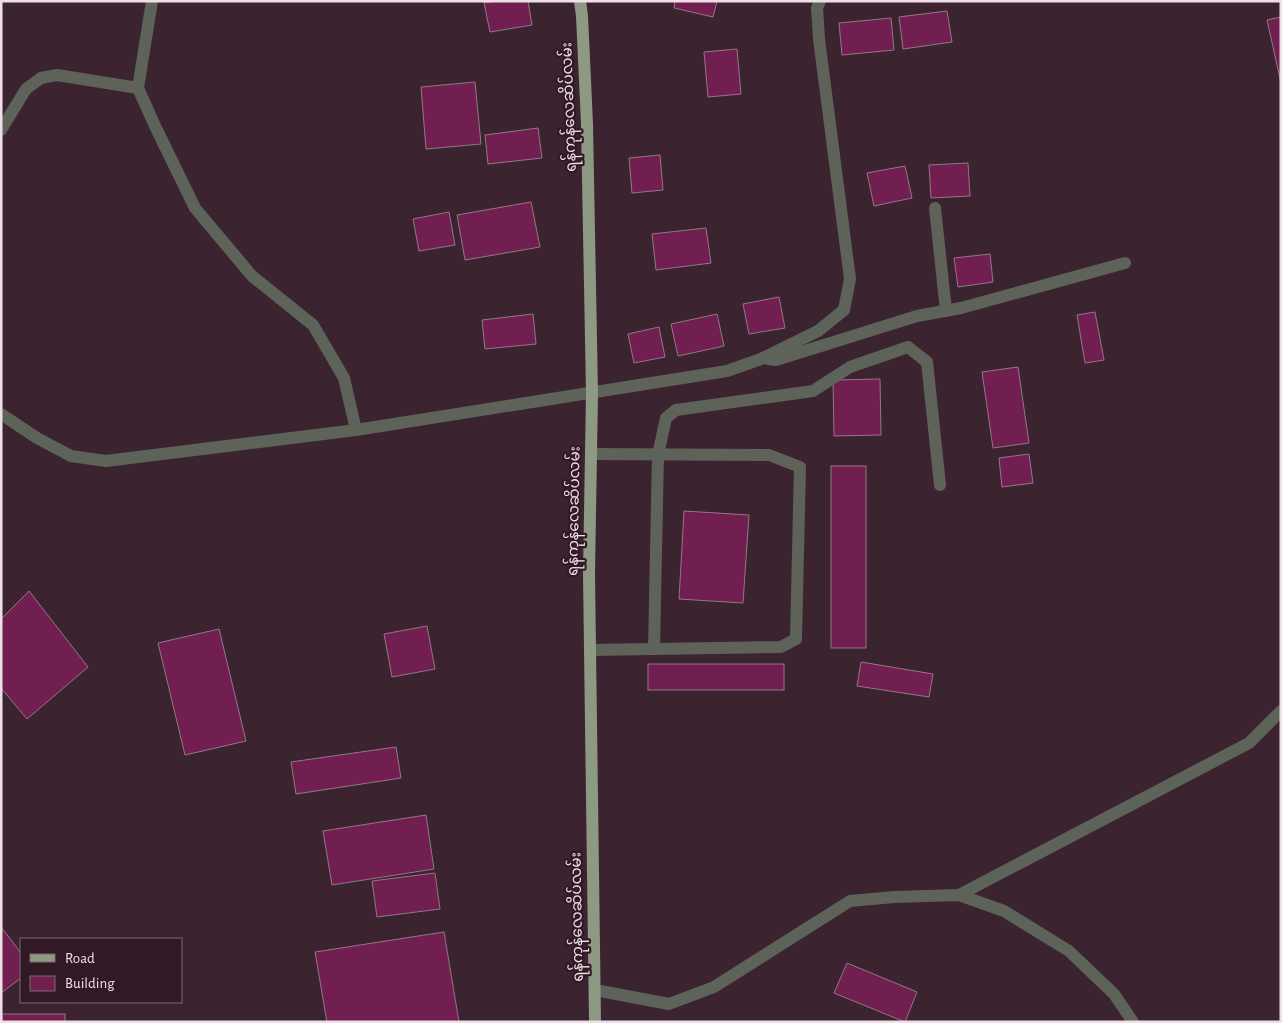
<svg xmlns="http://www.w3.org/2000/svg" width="1282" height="1023" viewBox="0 0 1282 1023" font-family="'Alegreya Sans','Noto Sans Myanmar',sans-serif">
	<rect width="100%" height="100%" fill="#3b2430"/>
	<g fill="#711f51" stroke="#937785">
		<path d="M 496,1 L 528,1 L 532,25 L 490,32 L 484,3 Z"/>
		<path d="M 675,1 L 717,1 L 713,17 L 674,8 Z"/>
		<path d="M 947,11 L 952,42 L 903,49 L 899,17 Z"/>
		<path d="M 1281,17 L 1281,83 L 1267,20 Z"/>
		<path d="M 891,18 L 894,50 L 842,55 L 839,23 Z"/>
		<path d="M 737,49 L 741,94 L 708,97 L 704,52 Z"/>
		<path d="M 475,82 L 481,144 L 426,149 L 421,87 Z"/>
		<path d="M 538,128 L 542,158 L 488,164 L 485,135 Z"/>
		<path d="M 660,155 L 663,190 L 632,193 L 629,158 Z"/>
		<path d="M 968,163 L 970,196 L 931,198 L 929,165 Z"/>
		<path d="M 905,166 L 912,198 L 874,206 L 867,173 Z"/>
		<path d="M 531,202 L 540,247 L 465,260 L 457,215 Z"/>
		<path d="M 449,212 L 455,245 L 419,251 L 413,219 Z"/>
		<path d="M 706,228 L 711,263 L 656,270 L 652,234 Z"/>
		<path d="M 990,254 L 993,282 L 958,287 L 954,258 Z"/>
		<path d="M 779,297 L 785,328 L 749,334 L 743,304 Z"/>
		<path d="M 1095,312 L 1104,360 L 1085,363 L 1077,315 Z"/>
		<path d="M 533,314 L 536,344 L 485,349 L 482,320 Z"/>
		<path d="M 717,314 L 724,346 L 678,356 L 671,324 Z"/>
		<path d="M 659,327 L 665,357 L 634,363 L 628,334 Z"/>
		<path d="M 1018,367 L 1029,443 L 993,448 L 982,372 Z"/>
		<path d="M 880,379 L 881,435 L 834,436 L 833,380 Z"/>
		<path d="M 1029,454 L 1033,483 L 1002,487 L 999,458 Z"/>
		<rect x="831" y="466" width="35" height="182"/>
		<path d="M 684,511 L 749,515 L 743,603 L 679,599 Z"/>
		<path d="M 29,591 L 88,667 L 27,719 L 1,688 L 1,619 Z"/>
		<path d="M 427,626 L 435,669 L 392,677 L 384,634 Z"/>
		<path d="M 219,629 L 246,741 L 185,755 L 158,643 Z"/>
		<path d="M 861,662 L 933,674 L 929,697 L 857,686 Z"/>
		<rect x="648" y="664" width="136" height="26"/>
		<path d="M 396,747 L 401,778 L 296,794 L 291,762 Z"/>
		<path d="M 426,815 L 434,869 L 332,885 L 323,831 Z"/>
		<path d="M 435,873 L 440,909 L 377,917 L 372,881 Z"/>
		<path d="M 1,927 L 21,953 L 21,978 L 1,993 Z"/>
		<path d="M 444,932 L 459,1022 L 327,1022 L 315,952 Z"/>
		<path d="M 847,963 L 917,992 L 905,1022 L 834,993 Z"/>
		<rect x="2" y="1014" width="63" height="8"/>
	</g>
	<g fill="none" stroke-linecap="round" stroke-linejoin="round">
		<g stroke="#5d6358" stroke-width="12">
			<path d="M 152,1 L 138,88 L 155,126 L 195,208 L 252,276 L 313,325 L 344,378 L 356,430"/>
			<path d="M 1,130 L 26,89 L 41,78 L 57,75 L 138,88"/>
			<path d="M 935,208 L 946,311"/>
			<path d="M 768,359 L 776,360 L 917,316 L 961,308 L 1125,263"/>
			<path d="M 1,414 L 37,438 L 71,456 L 106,461 L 356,430 L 727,371 L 761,359 L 818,331 L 844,310 L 850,279 L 819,39 L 817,8 L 820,1"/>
			<path d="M 654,649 L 658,455 L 666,418 L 676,410 L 813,391 L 850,367 L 908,347 L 927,362 L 940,485"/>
			<path d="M 590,650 L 781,647 L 796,639 L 800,467 L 769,455 L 591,454"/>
			<path d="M 959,895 L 1249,743 L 1281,711"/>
			<path d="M 595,990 L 669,1004 L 714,987 L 850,901 L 894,897 L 959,895 L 1004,911 L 1069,951 L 1114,994 L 1133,1022"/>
		</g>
		<path stroke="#8d9983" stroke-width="12" d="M 580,1 L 582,16 L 587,124 L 592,393 L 589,574 L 595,1022"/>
	</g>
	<g text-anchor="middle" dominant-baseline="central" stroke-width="4.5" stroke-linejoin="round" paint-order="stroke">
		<g font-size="15" fill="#f0dfe7" stroke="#311a26">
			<text transform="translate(569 107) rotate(-92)">ရန်ကုန်လေဆိပ်လမ်း</text>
			<text transform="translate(574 511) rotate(-89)">ရန်ကုန်လေဆိပ်လမ်း</text>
			<text transform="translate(577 917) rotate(-91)">ရန်ကုန်လေဆိပ်လမ်း</text>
		</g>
	</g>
	<rect width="1282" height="1023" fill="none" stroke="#f0dfe7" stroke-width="5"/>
	<rect x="20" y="938" width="162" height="65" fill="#311a26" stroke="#7d6973"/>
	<rect x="30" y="954" width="25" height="8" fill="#8d9983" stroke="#7d6973"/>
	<text x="65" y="963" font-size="15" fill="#f0dfe7">Road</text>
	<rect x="30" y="976" width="25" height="15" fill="#711f51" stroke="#7d6973"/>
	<text x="65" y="988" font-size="15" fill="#f0dfe7">Building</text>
</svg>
